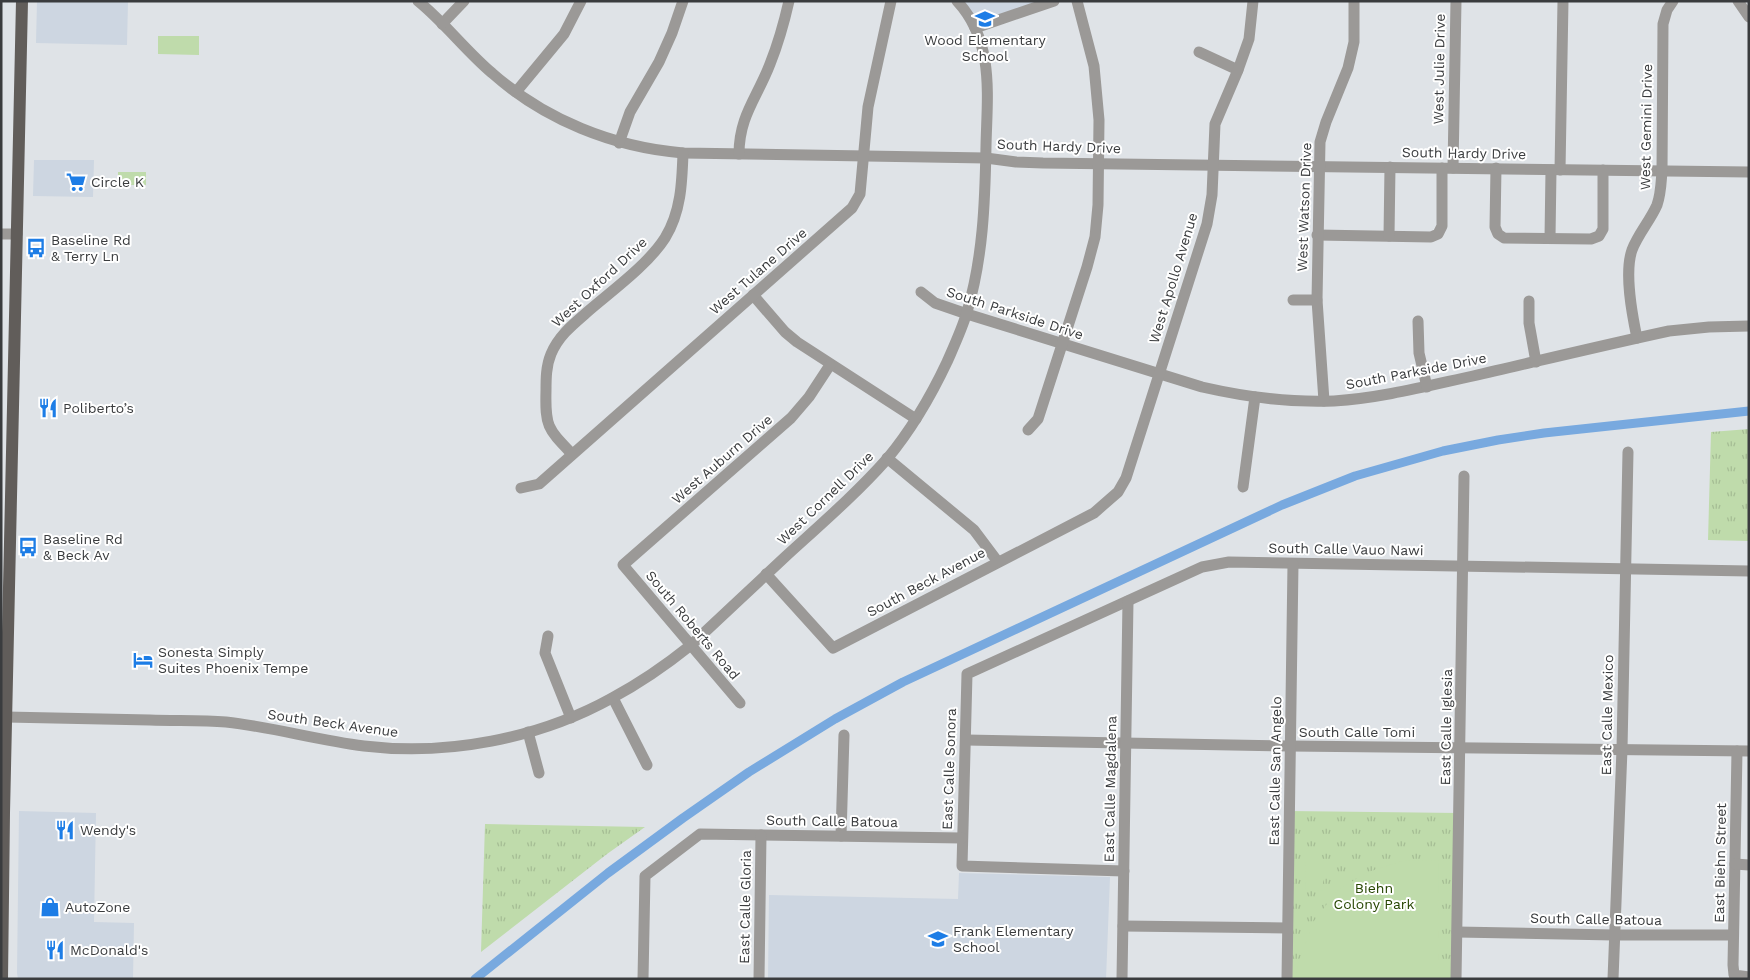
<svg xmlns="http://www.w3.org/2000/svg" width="1750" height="980" viewBox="0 0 1750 980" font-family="'Work Sans',sans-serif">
	<defs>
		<pattern id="park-tufts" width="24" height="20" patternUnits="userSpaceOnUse" patternTransform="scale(1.25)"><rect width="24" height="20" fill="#bfdbab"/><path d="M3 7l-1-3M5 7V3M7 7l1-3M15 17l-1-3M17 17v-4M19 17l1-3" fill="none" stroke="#a5bd94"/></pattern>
	</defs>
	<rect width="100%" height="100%" fill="#dfe3e7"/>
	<g fill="#cdd6e1">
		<path d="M 37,1 L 128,1 L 127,45 L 36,43 Z"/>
		<path d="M 957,1 L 1054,1 L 975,28 Z"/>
		<path d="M 34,160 L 94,160 L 93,197 L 33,196 Z"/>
		<path d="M 19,811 L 96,813 L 94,922 L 134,923 L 133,979 L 18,979 L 17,973 Z"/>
		<path d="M 959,873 L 1110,877 L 1106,979 L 768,979 L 769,895 L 958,899 Z"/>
	</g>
	<g fill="url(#park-tufts)">
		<path d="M 1749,429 L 1749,541 L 1708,540 L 1711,432 Z"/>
		<path d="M 1289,811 L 1459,813 L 1456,979 L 1287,979 Z"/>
		<path d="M 485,824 L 645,827 L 607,854 L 481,952 Z"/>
	</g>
	<g fill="#bfdbab">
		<path d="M 158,36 L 199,36 L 199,55 L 158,54 Z"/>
		<rect x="118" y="172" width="28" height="13"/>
		<path d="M 1306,860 L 1323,860 L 1323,891 L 1305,890 Z"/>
		<path d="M 1439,860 L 1438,979 L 1295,979 L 1298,963 L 1314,921 L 1336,892 L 1365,873 L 1402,861 Z"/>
	</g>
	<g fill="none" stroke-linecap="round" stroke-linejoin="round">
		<path stroke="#78a9df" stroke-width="9" d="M 475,979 L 608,873 L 683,818 L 749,772 L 835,719 L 903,682 L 1282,505 L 1355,476 L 1443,451 L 1498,440 L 1544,433 L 1749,411"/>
		<g stroke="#9b9997" stroke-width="11">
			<path d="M 418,1 C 445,23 466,51 492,73 C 545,120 613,147 683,153 L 986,158 L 1016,162 L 1043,163 L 1749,172"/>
			<path d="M 1738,1 L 1749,17"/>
			<path d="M 442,24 L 464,1"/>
			<path d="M 975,28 L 1054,1"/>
			<path d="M 1199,52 L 1238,70"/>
			<path d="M 516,92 L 564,34 L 581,1"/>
			<path d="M 619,143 L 630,112 L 659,62 L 672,33 L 683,1"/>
			<path d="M 739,154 C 739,116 757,98 770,64 C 778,44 784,23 789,1"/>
			<path d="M 1453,168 L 1456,1"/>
			<path d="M 1496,168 L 1495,227 L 1498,234 L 1504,238 L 1591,239 L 1599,236 L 1603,229 L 1603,170"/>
			<path d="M 1560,170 L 1563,1"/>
			<path d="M 1,234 L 17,234"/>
			<path d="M 1317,235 L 1431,237 L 1438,234 L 1442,226 L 1442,168"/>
			<path d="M 1389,236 L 1390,167"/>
			<path d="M 1550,238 L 1551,170"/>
			<path d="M 921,292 L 935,303 L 967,314 L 1202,387 C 1246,397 1290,403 1334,401 C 1381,398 1427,386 1473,376 C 1538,361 1604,345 1669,331 L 1709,327 L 1749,326"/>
			<path d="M 753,295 L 785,332 L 797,342 L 916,419"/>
			<path d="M 1293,300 L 1317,300"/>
			<path d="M 1529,301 L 1529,323 L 1536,362"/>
			<path d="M 1418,321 L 1419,353 L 1427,387"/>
			<path d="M 1637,338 C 1632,314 1624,273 1632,250 C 1638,234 1650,221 1657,205 C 1661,194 1661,183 1662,171 L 1663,24 L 1667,10 L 1673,1"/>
			<path d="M 1324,401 L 1317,300 L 1320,142 L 1326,122 L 1348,68 L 1354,42 L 1354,1"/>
			<path d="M 1028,430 L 1038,419 L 1087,267 L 1095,237 L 1098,205 L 1099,120 L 1094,66 L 1077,1"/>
			<path d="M 572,454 C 548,429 545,427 546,391 C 546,379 546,366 551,354 C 558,337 571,326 585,314 C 610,292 647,266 665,238 C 681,212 682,183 683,153"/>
			<path d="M 887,458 L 974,530 L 998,562"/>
			<path d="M 1243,487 L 1255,397"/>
			<path d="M 521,488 L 539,484 L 852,208 L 860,194 L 868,107 L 891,1"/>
			<path d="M 766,574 L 833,648 L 1094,513 L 1118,492 L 1126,478 L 1207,224 L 1212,195 L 1215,124 L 1238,70 L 1249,39 L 1253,1"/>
			<path d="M 548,636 L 545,653 L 571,718"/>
			<path d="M 613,698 L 647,765"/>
			<path d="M 740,703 L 623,565 L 791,418 L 809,397 L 830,365"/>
			<path d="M 6,717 C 54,718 102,719 150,720 C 175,721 201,720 226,722 C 272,727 317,740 364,746 C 447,756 538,739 612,698 C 640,683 666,665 691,645 C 722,616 754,586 785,557 C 820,525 856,494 887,459 C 911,430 931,396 947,362 C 954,346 962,329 967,312 C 983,258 985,203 986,146 C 987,96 995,42 957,1"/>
			<path d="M 528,732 L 539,773"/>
			<path d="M 966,740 L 1290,746 L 1749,751"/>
			<path d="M 1737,751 L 1733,965 L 1734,975 L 1749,977"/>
			<path d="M 841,836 L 844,735"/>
			<path d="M 1735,864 L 1749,865"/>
			<path d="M 1124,871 L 962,866 L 967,674 L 1202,567 L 1229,562 L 1749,571"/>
			<path d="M 1123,926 L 1287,928"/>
			<path d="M 1457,932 L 1614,935 L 1733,935"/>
			<path d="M 643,979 L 645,876 L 700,834 L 962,838"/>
			<path d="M 759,979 L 761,835"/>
			<path d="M 1122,979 L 1128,601"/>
			<path d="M 1287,979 L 1293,564"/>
			<path d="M 1456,979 L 1464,476"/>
			<path d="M 1613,979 L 1622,749 L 1628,452"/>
		</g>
		<path stroke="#615d5a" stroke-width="12" d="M 2,979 L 4,813 L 22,1"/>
	</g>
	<defs>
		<symbol id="school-bare" viewBox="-9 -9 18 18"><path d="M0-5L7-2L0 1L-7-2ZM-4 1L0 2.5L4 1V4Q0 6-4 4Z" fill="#1d7de6" stroke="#fff" stroke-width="2.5" paint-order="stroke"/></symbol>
		<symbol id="supermarket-bare" viewBox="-9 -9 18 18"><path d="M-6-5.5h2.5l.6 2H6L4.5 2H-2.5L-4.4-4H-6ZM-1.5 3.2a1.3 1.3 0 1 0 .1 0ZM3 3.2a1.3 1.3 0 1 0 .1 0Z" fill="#1d7de6" stroke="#fff" stroke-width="2.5" paint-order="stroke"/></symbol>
		<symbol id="bus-bare" viewBox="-9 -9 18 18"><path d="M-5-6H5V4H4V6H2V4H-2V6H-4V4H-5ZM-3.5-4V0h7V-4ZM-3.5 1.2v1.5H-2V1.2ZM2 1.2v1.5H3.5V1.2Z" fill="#1d7de6" stroke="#fff" stroke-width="2.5" paint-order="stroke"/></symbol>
		<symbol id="restaurant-bare" viewBox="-9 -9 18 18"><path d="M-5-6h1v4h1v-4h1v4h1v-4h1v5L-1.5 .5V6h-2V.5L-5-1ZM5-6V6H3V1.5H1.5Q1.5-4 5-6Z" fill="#1d7de6" stroke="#fff" stroke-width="2.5" paint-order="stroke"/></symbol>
		<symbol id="hotel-bare" viewBox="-9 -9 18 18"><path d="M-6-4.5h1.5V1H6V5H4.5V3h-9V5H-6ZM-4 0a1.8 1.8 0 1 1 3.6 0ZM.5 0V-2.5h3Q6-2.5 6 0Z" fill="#1d7de6" stroke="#fff" stroke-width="2.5" paint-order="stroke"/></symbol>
		<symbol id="shop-bare" viewBox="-9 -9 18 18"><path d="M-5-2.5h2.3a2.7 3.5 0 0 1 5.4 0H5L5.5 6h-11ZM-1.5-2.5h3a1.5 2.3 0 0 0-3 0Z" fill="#1d7de6" stroke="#fff" stroke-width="2.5" paint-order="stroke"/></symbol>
	</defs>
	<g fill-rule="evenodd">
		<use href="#school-bare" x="971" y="5" width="28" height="28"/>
		<use href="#supermarket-bare" x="62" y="168" width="28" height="28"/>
		<use href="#bus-bare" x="22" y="234" width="28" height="28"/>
		<use href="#restaurant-bare" x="34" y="394" width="28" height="28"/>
		<use href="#bus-bare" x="14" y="533" width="28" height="28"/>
		<use href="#hotel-bare" x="129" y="646" width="28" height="28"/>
		<use href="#restaurant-bare" x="51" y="816" width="28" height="28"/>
		<use href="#shop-bare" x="36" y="893" width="28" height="28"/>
		<use href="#school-bare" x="924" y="925" width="28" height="28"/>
		<use href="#restaurant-bare" x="41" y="936" width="28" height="28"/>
	</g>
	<g text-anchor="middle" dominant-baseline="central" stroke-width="4" stroke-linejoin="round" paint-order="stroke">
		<g font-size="14" fill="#3a3c3e" stroke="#fff" text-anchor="start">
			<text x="985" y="40" text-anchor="middle">Wood Elementary<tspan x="985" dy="16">School</tspan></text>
			<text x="91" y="182">Circle K</text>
			<text x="51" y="240">Baseline Rd<tspan x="51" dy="16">&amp; Terry Ln</tspan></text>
			<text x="63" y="408">Poliberto’s</text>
			<text x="43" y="539">Baseline Rd<tspan x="43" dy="16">&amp; Beck Av</tspan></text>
			<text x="158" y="652">Sonesta Simply<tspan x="158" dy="16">Suites Phoenix Tempe</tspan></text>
			<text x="80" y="830">Wendy's</text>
			<text x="65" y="907">AutoZone</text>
			<text x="953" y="931">Frank Elementary<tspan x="953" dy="16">School</tspan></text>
			<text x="70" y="950">McDonald's</text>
		</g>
		<g font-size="14" fill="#3a3c3e" stroke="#fff">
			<text transform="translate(1439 69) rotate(-89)">West Julie Drive</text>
			<text transform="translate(1646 127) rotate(-89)">West Gemini Drive</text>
			<text transform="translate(1059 146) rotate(2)">South Hardy Drive</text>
			<text transform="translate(1464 153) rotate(1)">South Hardy Drive</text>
			<text transform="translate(1304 207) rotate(-88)">West Watson Drive</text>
			<text transform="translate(758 271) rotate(-41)">West Tulane Drive</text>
			<text transform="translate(1173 278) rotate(-73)">West Apollo Avenue</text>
			<text transform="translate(599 282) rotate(-43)">West Oxford Drive</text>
			<text transform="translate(1015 313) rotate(18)">South Parkside Drive</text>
			<text transform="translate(1416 371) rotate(-11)">South Parkside Drive</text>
			<text transform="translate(722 459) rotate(-41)">West Auburn Drive</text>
			<text transform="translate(825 498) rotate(-44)">West Cornell Drive</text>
			<text transform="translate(1346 549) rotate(1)">South Calle Vauo Nawi</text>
			<text transform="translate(926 582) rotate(-28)">South Beck Avenue</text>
			<text transform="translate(693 625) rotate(50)">South Roberts Road</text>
			<text transform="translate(1607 715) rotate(-89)">East Calle Mexico</text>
			<text transform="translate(333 723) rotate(8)">South Beck Avenue</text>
			<text transform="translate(1446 727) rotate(-89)">East Calle Iglesia</text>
			<text x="1357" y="732">South Calle Tomi</text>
			<text transform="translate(949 769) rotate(-88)">East Calle Sonora</text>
			<text transform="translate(1275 771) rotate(-89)">East Calle San Angelo</text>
			<text transform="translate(1110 789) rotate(-89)">East Calle Magdalena</text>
			<text transform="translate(832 821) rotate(1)">South Calle Batoua</text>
			<text transform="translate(1720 863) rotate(-89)">East Biehn Street</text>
			<text transform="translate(745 907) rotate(-89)">East Calle Gloria</text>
			<text transform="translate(1596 919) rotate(1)">South Calle Batoua</text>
		</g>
		<g font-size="14" fill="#264500" stroke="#fff">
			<text x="1374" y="888">Biehn<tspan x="1374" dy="16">Colony Park</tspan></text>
		</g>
	</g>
	<rect width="1750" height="980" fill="none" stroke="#3a3c3e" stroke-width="5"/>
</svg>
